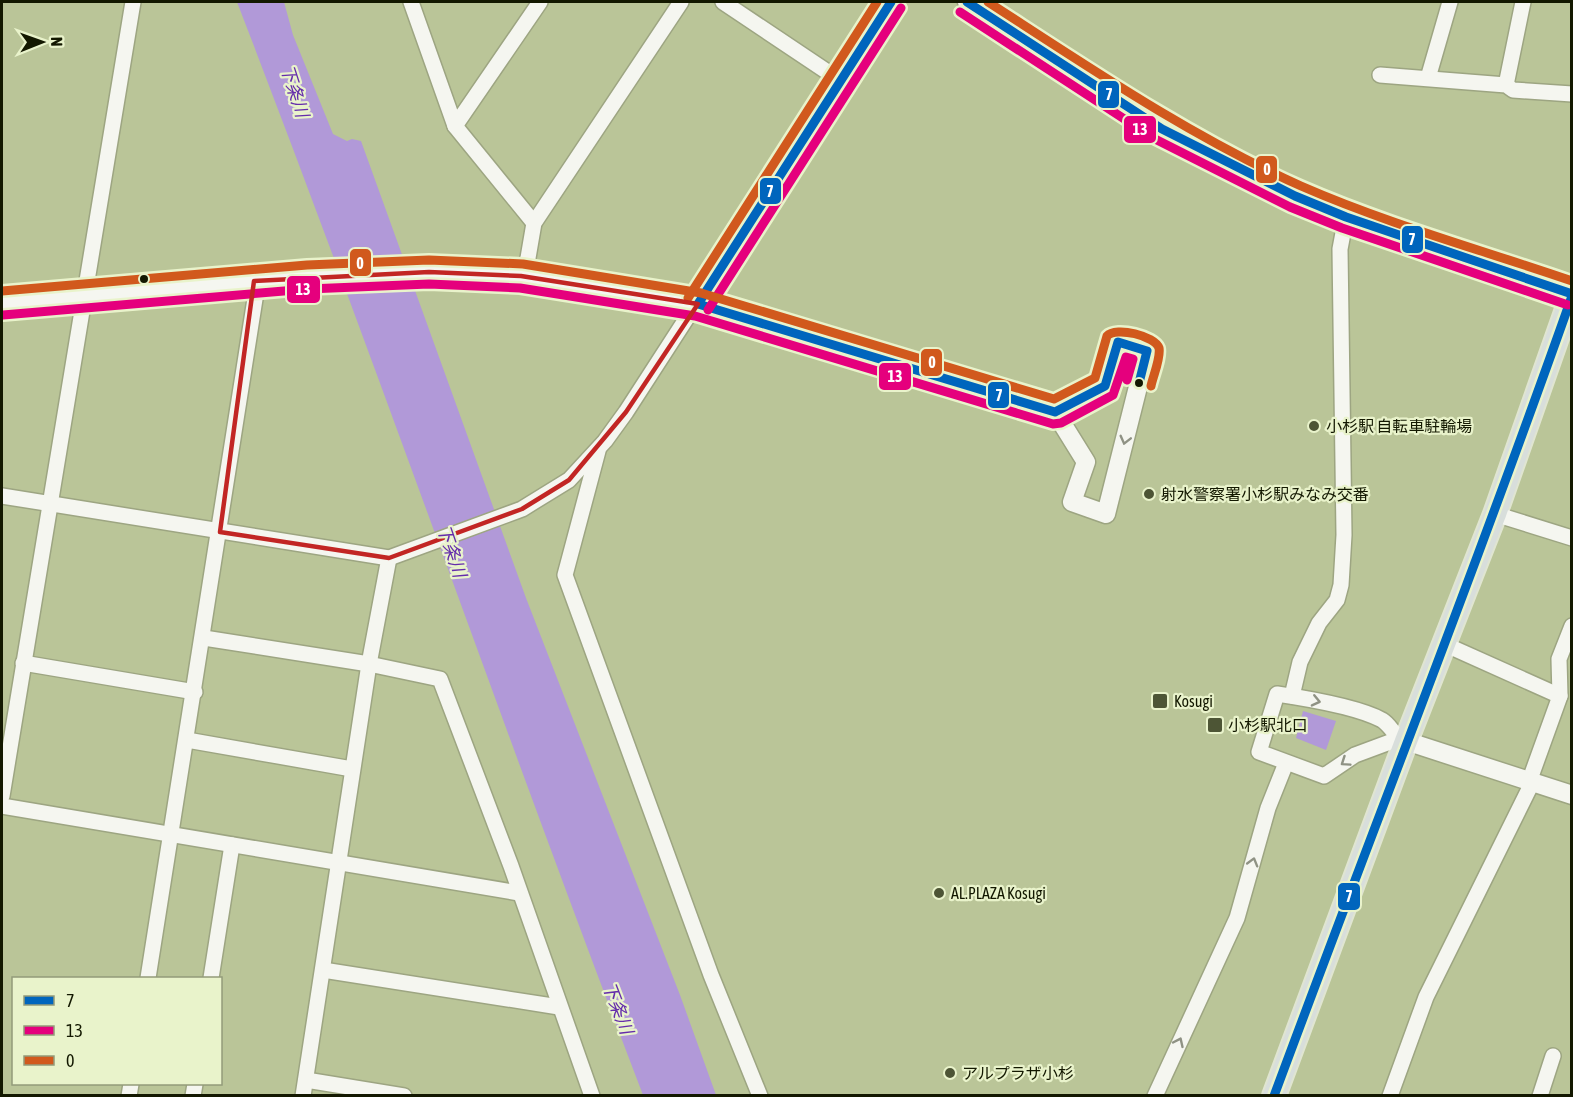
<svg xmlns="http://www.w3.org/2000/svg" width="1573" height="1097" viewBox="0 0 1573 1097" font-family="'Asap Condensed','Noto Sans JP',sans-serif">
	<rect width="100%" height="100%" fill="#bac598"/>
	<g fill="#b199d8">
		<path d="M 237,2 L 284,2 L 293,35 L 333,134 L 347,141 L 352,139 L 361,141 L 526,598 L 680,995 L 716,1095 L 643,1095 C 504,732 377,364 237,2 Z"/>
		<path d="M 1303,711 L 1336,721 L 1326,750 L 1296,738 Z"/>
	</g>
	<g fill="none" stroke-linecap="round" stroke-linejoin="round">
		<defs>
			<g id="minor">
				<path d="M 411,2 L 455,126 L 534,223"/>
				<path d="M 723,2 L 841,81"/>
				<path d="M 1380,75 L 1506,85 L 1513,90 L 1572,94"/>
				<path d="M 1428,78 L 1450,2"/>
				<path d="M 1506,85 L 1523,2"/>
				<path d="M 455,126 L 540,2"/>
				<path d="M 521,276 L 528,258 L 534,223 L 681,2"/>
				<path d="M 598,451 L 565,575 L 711,975 L 760,1096"/>
				<path d="M 2,496 L 389,558 L 522,509 L 569,480 L 605,441 L 626,412 L 891,2"/>
				<path d="M 1495,514 L 1572,538"/>
				<path d="M 204,638 L 369,664 L 440,679 L 511,866 L 592,1096"/>
				<path d="M 1444,644 L 1560,696"/>
				<path d="M 23,663 L 195,692"/>
				<path d="M 1292,696 L 1300,662 L 1319,623 L 1337,600 L 1341,585 L 1344,535 L 1340,249 L 1346,217"/>
				<path d="M 1398,739 L 1355,755 L 1324,776 L 1259,752 L 1277,694 C 1304,698 1358,707 1382,720 C 1392,726 1394,738 1406,741"/>
				<path d="M 187,740 L 352,769"/>
				<path d="M 1529,782 L 1560,696 L 1559,659 L 1572,626"/>
				<path d="M 2,796 L 133,2"/>
				<path d="M 2,806 L 519,893"/>
				<path d="M 323,970 L 559,1007"/>
				<path d="M 148,978 L 255,299 L 254,281"/>
				<path d="M 211,978 L 232,845"/>
				<path d="M 306,1080 L 404,1096"/>
				<path d="M 129,1096 L 131,1084"/>
				<path d="M 193,1096 L 195,1084"/>
				<path d="M 303,1096 L 369,664 L 389,558"/>
				<path d="M 1155,1096 L 1237,918 L 1268,808 L 1286,763"/>
				<path d="M 1390,1096 L 1426,997 L 1532,783"/>
				<path d="M 1540,1096 L 1553,1056"/>
			</g>
			<g id="tertiary">
				<path d="M 967,2 L 1162,129 L 1295,196 L 1346,217 L 1572,294"/>
				<path d="M 2,303 L 307,277 L 429,272 L 521,276 L 698,304 L 1055,412 L 1086,462 L 1072,502 L 1106,514 L 1147,351 L 1118,342 L 1105,386 L 1055,412"/>
				<path d="M 1406,741 L 1572,795"/>
			</g>
			<path id="primary" d="M 1274,1096 L 1406,741 L 1495,514 L 1572,295"/>
		</defs>
		<use href="#minor" stroke="#9da582" stroke-width="18"/>
		<use href="#tertiary" stroke="#9da582" stroke-width="21"/>
		<use href="#primary" stroke="#e0e5d1" stroke-width="26"/>
		<use href="#minor" stroke="#f5f6f0" stroke-width="15"/>
		<use href="#tertiary" stroke="#f5f6f0" stroke-width="18"/>
		<use href="#primary" stroke="#d8dedb" stroke-width="22"/>
		<defs>
			<g id="bus-1">
				<path d="M 891,2 L 698,304 L 1055,412 L 1105,386 L 1118,342 L 1147,351 L 1139,383"/>
				<path d="M 967,2 L 1162,129 L 1295,196 L 1346,217 L 1572,294"/>
				<path d="M 1274,1096 C 1373,829 1477,565 1572,296"/>
			</g>
			<g id="bus-2">
				<path d="M 960,12 L 1155,139 L 1290,207 L 1342,228 L 1568,305"/>
				<path d="M 708,310 L 901,8"/>
				<path d="M 3,315 L 308,289 L 429,284 L 520,288 L 695,316 L 1053,424 L 1061,423 L 1113,395 L 1126,357 L 1133,359 L 1127,380"/>
			</g>
			<g id="bus-3">
				<path d="M 988,2 C 1090,68 1190,136 1301,186 C 1388,224 1482,250 1572,281"/>
				<path d="M 2,291 L 307,265 L 429,260 L 523,264 L 701,293 L 1054,399 L 1095,378 L 1107,336 C 1116,326 1155,336 1159,348 C 1161,358 1153,376 1151,386"/>
				<path d="M 688,298 L 877,2"/>
			</g>
		</defs>
		<use href="#bus-1" stroke="#e9f3cb" stroke-width="14"/>
		<use href="#bus-2" stroke="#e9f3cb" stroke-width="14"/>
		<use href="#bus-3" stroke="#e9f3cb" stroke-width="14"/>
		<use href="#bus-1" stroke="#0065bd" stroke-width="9"/>
		<use href="#bus-2" stroke="#e5007d" stroke-width="9"/>
		<use href="#bus-3" stroke="#d1591d" stroke-width="9"/>
	</g>
	<defs><path id="oneway-chevron" d="M-2-3.5L2.5 0L-2 3.5" fill="none" stroke-width="1.6" stroke-linecap="round" stroke-linejoin="round" transform="scale(1.5)"/></defs>
	<g stroke="#8f9284">
		<use href="#oneway-chevron" transform="translate(1125 440) rotate(104)"/>
		<use href="#oneway-chevron" transform="translate(1316 701) rotate(13)"/>
		<use href="#oneway-chevron" transform="translate(1345 762) rotate(146)"/>
		<use href="#oneway-chevron" transform="translate(1253 862) rotate(-74)"/>
		<use href="#oneway-chevron" transform="translate(1179 1042) rotate(-65)"/>
	</g>
	<path fill="none" stroke="#c22624" stroke-width="4.5" stroke-linejoin="round" d="M 429,272 L 521,276 L 698,304 L 626,412 L 569,480 L 522,509 L 389,558 L 220,532 L 254,281 Z"/>
	<g fill="#131800" stroke="#e9f3cb" stroke-width="2">
		<circle cx="144" cy="279" r="5"/>
		<circle cx="1139" cy="383" r="5"/>
	</g>
	<g fill="#4d5535" stroke="#e9f3cb" stroke-width="2">
		<circle cx="1314" cy="426" r="6"/>
		<circle cx="1149" cy="494" r="6"/>
		<rect x="1152" y="693" width="16" height="16" rx="3"/>
		<rect x="1207" y="717" width="16" height="16" rx="3"/>
		<circle cx="939" cy="893" r="6"/>
		<circle cx="950" cy="1073" r="6"/>
	</g>
	<g text-anchor="middle" dominant-baseline="central" stroke-width="4.5" stroke-linejoin="round" paint-order="stroke">
		<g font-size="16" fill="#131800" stroke="#e9f3cb" text-anchor="start">
			<text x="1326" y="426">小杉駅 自転車駐輪場</text>
			<text x="1161" y="494">射水警察署小杉駅みなみ交番</text>
			<text x="1174" y="701">Kosugi</text>
			<text x="1228" y="725">小杉駅北口</text>
			<text x="951" y="893">AL.PLAZA Kosugi</text>
			<text x="962" y="1073">アルプラザ小杉</text>
		</g>
		<g font-size="18" font-style="italic" fill="#652dab" stroke="#e9f3cb">
			<text transform="translate(295 91) rotate(72)">下条川</text>
			<text transform="translate(452 551) rotate(71)">下条川</text>
			<text transform="translate(618 1008) rotate(69)">下条川</text>
		</g>
	</g>
	<g stroke="#e9f3cb" stroke-width="2">
		<rect x="1097" y="80" width="23" height="29" rx="6" fill="#0065bd"/>
		<rect x="1123" y="115" width="34" height="29" rx="6" fill="#e5007d"/>
		<rect x="1255" y="155" width="23" height="29" rx="6" fill="#d1591d"/>
		<rect x="759" y="177" width="23" height="28" rx="6" fill="#0065bd"/>
		<rect x="1401" y="225" width="23" height="29" rx="6" fill="#0065bd"/>
		<rect x="349" y="248" width="23" height="29" rx="6" fill="#d1591d"/>
		<rect x="286" y="275" width="35" height="29" rx="6" fill="#e5007d"/>
		<rect x="920" y="348" width="23" height="29" rx="6" fill="#d1591d"/>
		<rect x="878" y="362" width="34" height="29" rx="6" fill="#e5007d"/>
		<rect x="987" y="381" width="23" height="28" rx="6" fill="#0065bd"/>
		<rect x="1337" y="882" width="24" height="29" rx="6" fill="#0065bd"/>
	</g>
	<g font-size="16" text-anchor="middle" font-weight="bold" fill="#fff">
		<text x="1109" y="100">7</text>
		<text x="1140" y="135">13</text>
		<text x="1267" y="175">0</text>
		<text x="770" y="197">7</text>
		<text x="1412" y="245">7</text>
		<text x="360" y="269">0</text>
		<text x="303" y="295">13</text>
		<text x="932" y="368">0</text>
		<text x="895" y="382">13</text>
		<text x="999" y="401">7</text>
		<text x="1349" y="902">7</text>
	</g>
	<rect width="1573" height="1097" fill="none" stroke="#131800" stroke-width="6"/>
	<rect x="12" y="977" width="210" height="108" fill="#e9f3cb" stroke="#939b7a" stroke-width="1.5"/>
	<rect x="24" y="996" width="30" height="9" fill="#0065bd" stroke="#939b7a" stroke-width="1.5"/>
	<text x="66" y="1007" font-size="18" fill="#131800">7</text>
	<rect x="24" y="1026" width="30" height="9" fill="#e5007d" stroke="#939b7a" stroke-width="1.5"/>
	<text x="66" y="1037" font-size="18" fill="#131800">13</text>
	<rect x="24" y="1056" width="30" height="9" fill="#d1591d" stroke="#939b7a" stroke-width="1.5"/>
	<text x="66" y="1067" font-size="18" fill="#131800">0</text>
	<g transform="translate(42 42) rotate(89)" stroke="#e9f3cb" stroke-width="4.5" paint-order="stroke">
	<path d="M0-4.5L10 22L0 15L-10 22Z" fill="#131800"/>
	<text y="-9" font-size="16" font-weight="bold" text-anchor="middle" fill="#131800">N</text>
	</g>
</svg>
